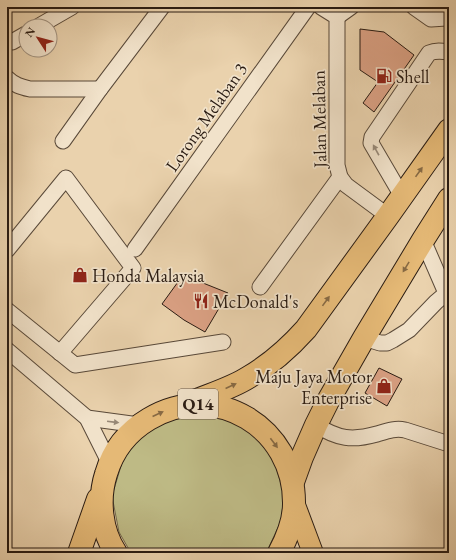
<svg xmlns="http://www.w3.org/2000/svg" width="456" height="560" viewBox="0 0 456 560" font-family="'EB Garamond',serif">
	<rect width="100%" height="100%" fill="#ead2ad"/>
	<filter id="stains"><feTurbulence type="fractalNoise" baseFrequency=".005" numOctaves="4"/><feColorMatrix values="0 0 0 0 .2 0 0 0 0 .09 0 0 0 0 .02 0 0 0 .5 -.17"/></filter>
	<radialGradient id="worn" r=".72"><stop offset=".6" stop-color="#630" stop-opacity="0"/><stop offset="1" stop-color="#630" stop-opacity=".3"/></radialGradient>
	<path fill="#beba85" stroke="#746a4c" d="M 217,415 L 249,430 L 274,459 L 284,495 L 281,521 L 268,549 L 264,553 L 131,553 L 119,532 L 112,496 L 124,456 L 149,429 L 177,416 Z"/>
	<g fill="#dba184" stroke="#291b12">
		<path d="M 360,29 L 384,32 L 414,55 L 374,112 L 363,103 L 378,82 L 360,70 Z"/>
		<path d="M 183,275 L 228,293 L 205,332 L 184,320 L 162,304 Z"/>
		<path d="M 379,368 L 402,379 L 387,406 L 365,393 Z"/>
	</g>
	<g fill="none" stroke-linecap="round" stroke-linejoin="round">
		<defs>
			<g id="minor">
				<path d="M 321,7 L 337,17 L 337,165 L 340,177 L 346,185 L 388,216"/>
				<path d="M 414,7 L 431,19 L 446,18 L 449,14"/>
				<path d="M 337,17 L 351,7"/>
				<path d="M 39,26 L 72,7"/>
				<path d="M 12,42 L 26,34"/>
				<path d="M 7,78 C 14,85 21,87 30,89 L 100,89"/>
				<path d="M 63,141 L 100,89 L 162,7"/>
				<path d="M 402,196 L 371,143 L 372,137 L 429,53 C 436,50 442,51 449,52"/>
				<path d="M 423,240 L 446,293 L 449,298"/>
				<path d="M 135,249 L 308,7"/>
				<path d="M 7,250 L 66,178 L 133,268 L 60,353"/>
				<path d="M 260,287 L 340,177"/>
				<path d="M 7,310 L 75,365 L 223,342"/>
				<path d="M 364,338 L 380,343 L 387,343 L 393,340 L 409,330 L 436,302 L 449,291"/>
				<path d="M 7,350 L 87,418 L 109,462"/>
				<path d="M 87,418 L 139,425"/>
				<path d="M 316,425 C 338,439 352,441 377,434 C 387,431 395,428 405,430 L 449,444"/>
			</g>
			<path id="major" d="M 295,505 L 313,553"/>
			<g id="highway">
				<path d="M 192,402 C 211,394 232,388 249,377 C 271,364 289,348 306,329 L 388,216 L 449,130"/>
				<path d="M 293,482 L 302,457 L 316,425 L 328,401 L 364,338 L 423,240 L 449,199"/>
				<path d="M 79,553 L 98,499"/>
				<path d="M 116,553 C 101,531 98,499 106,474 C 113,450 127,432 149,419 C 216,379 295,428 294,504 C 294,522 287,538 279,553"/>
			</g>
		</defs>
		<use href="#minor" stroke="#594939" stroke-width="17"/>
		<use href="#major" stroke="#291b12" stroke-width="22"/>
		<use href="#highway" stroke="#291b12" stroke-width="24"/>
		<use href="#minor" stroke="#f1e2ca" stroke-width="15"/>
		<use href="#major" stroke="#e5b976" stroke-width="20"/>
		<use href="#highway" stroke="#e5b976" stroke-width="22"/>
	</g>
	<defs><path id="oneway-solid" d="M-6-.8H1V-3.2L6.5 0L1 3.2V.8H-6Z"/></defs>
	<g fill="#978877">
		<use href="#oneway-solid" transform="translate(376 150) rotate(-119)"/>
		<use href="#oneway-solid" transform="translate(113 422) rotate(7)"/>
	</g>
	<g fill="#876a44">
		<use href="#oneway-solid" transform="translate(419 172) rotate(-55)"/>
		<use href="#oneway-solid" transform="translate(406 267) rotate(121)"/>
		<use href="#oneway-solid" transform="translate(326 301) rotate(-54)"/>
		<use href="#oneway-solid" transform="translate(231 386) rotate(-25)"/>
		<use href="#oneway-solid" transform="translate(158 414) rotate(-25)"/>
		<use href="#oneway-solid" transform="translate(274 443) rotate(53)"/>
	</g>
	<defs>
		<symbol id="fuel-bare" viewBox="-9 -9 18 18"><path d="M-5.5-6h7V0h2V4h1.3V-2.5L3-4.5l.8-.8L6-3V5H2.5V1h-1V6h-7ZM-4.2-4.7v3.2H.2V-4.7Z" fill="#8f2418" stroke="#f1e2ca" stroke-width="2.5" paint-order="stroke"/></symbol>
		<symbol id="shop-bare" viewBox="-9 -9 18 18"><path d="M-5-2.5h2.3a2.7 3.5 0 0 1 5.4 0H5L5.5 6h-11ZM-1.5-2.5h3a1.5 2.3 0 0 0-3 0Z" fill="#8f2418" stroke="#f1e2ca" stroke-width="2.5" paint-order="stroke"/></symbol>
		<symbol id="restaurant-bare" viewBox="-9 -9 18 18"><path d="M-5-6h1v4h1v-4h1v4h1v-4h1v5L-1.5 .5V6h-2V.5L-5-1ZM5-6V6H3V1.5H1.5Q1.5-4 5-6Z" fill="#8f2418" stroke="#f1e2ca" stroke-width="2.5" paint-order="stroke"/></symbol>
	</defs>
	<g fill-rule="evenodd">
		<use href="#fuel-bare" x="373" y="65" width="22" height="22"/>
		<use href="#shop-bare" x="69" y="264" width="22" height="22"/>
		<use href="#restaurant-bare" x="190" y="290" width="22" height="22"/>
		<use href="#shop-bare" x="373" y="375" width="22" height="22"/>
	</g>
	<g text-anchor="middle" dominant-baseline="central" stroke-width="3.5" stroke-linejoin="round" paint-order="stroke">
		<rect fill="#f1e2ca" stroke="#655749" stroke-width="1" x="178" y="389" width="40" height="30" rx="3"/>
		<g font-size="17" font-weight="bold" fill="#291b12">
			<text x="198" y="404">Q14</text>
		</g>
		<g font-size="18" fill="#291b12" stroke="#f1e2ca" text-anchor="start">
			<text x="396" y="76">Shell</text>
			<text x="92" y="275">Honda Malaysia</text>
			<text x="213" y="301">McDonald's</text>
			<text x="372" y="376" text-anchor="end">Maju Jaya Motor<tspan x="372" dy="21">Enterprise</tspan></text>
		</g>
		<g font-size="18" fill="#291b12" stroke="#f1e2ca">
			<text transform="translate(206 117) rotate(-55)">Lorong Melaban 3</text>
			<text transform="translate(319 119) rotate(-91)">Jalan Melaban</text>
		</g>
	</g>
	<rect width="456" height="560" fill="none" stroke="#ead2ad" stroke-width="24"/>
	<rect x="8" y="8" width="440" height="544" fill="none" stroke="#291b12" stroke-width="2"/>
	<rect x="12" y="12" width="432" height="536" fill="none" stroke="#291b12"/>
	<g transform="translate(38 38) rotate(306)"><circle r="19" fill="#f1e2ca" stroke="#a19280"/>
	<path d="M0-3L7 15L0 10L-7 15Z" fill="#8f2418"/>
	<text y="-6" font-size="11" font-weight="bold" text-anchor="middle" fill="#291b12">N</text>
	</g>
	<rect width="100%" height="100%" filter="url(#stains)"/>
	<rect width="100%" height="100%" fill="url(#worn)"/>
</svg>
